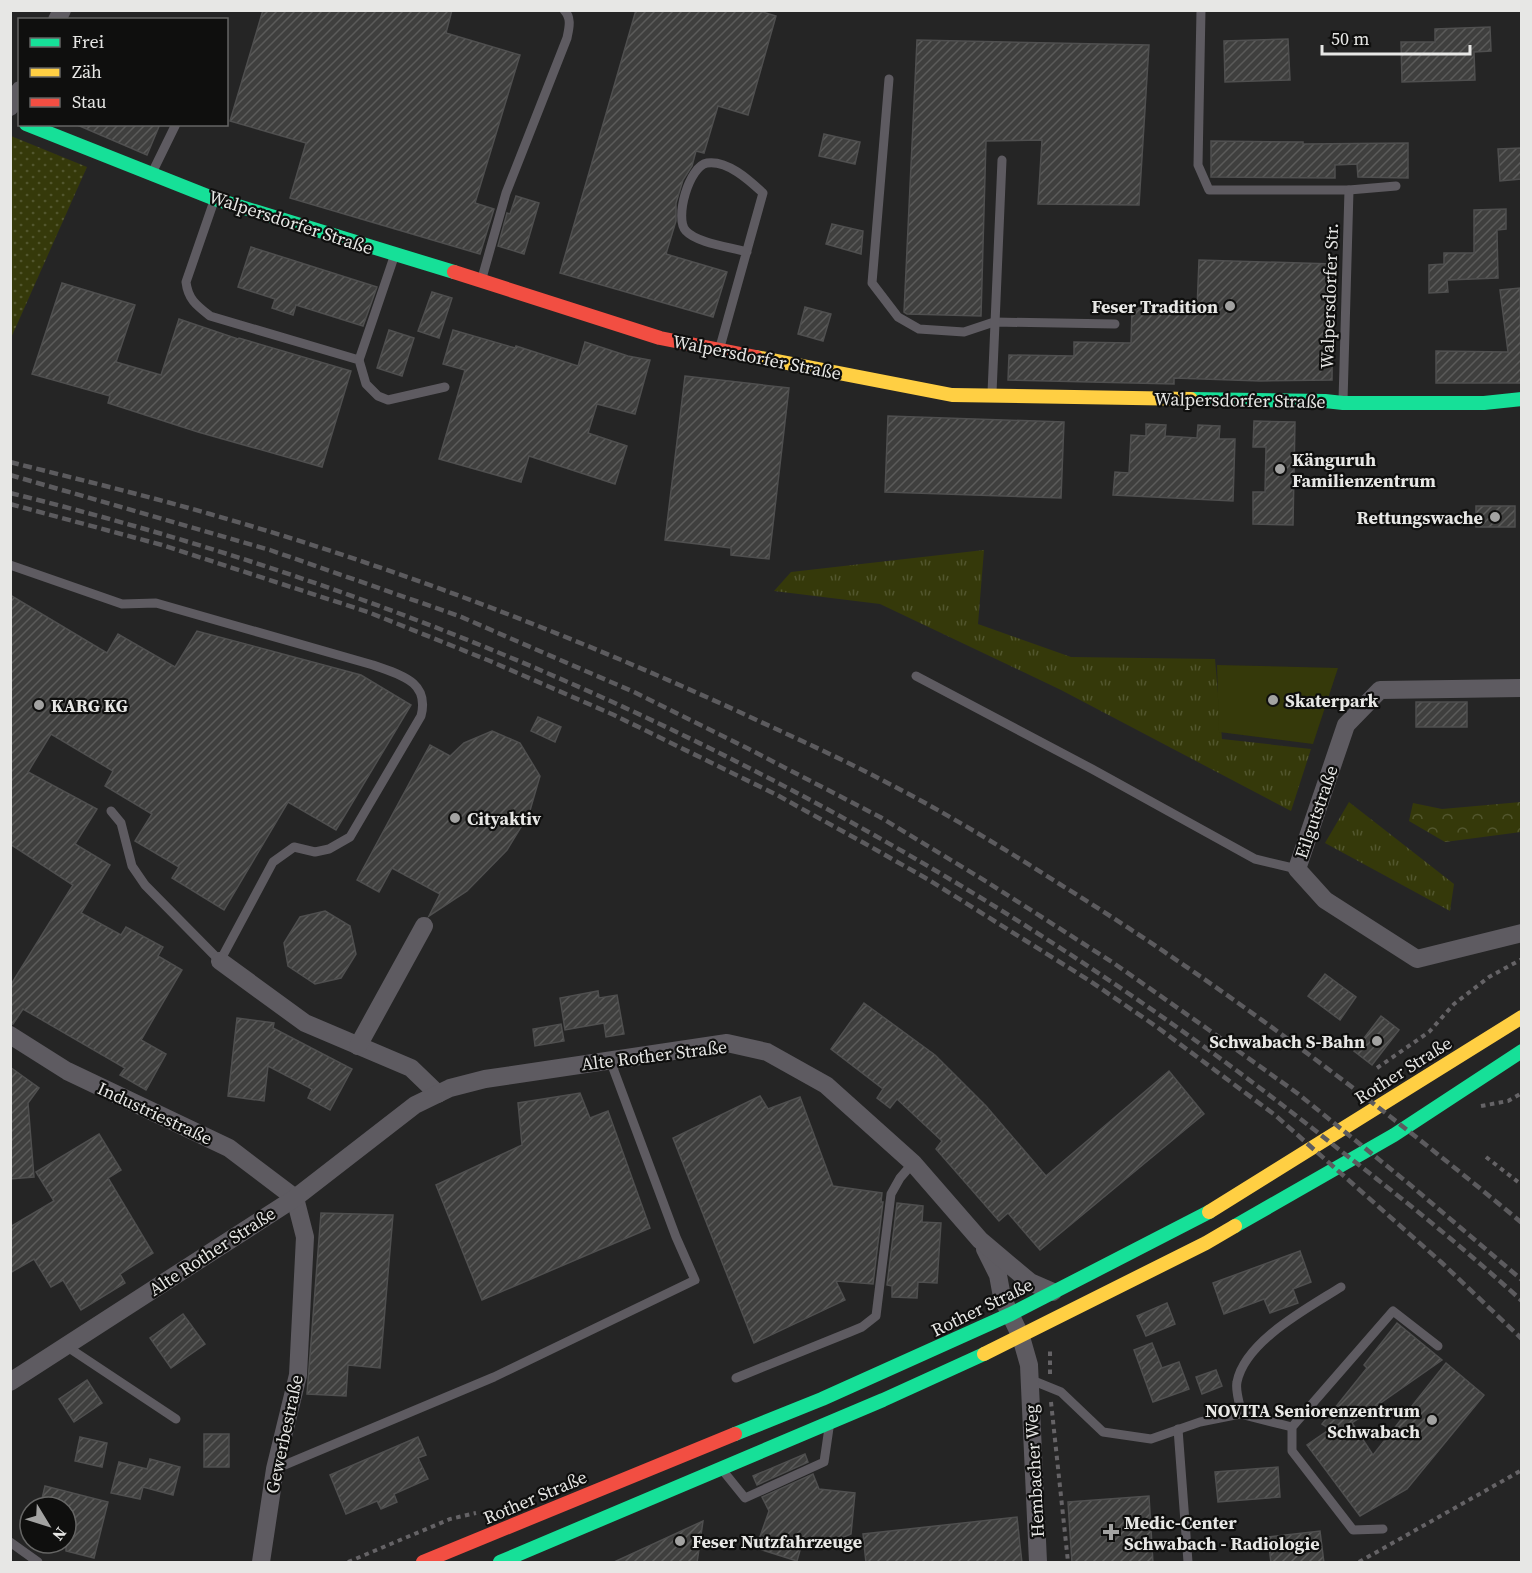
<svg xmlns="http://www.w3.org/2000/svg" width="1532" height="1573" viewBox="0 0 1532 1573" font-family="'Source Serif 4',serif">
	<defs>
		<pattern id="grass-tufts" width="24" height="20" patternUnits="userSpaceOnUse" patternTransform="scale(1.5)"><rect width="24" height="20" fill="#35390a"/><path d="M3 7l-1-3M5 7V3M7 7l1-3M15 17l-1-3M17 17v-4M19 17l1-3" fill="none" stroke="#52562e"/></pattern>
		<pattern id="forest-crowns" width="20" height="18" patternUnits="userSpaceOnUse" patternTransform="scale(1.5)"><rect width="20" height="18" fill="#35390a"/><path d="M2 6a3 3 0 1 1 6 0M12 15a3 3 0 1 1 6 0" fill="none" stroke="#52562e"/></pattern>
		<pattern id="park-dots" width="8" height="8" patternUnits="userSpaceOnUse" patternTransform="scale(1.5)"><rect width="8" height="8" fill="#35390a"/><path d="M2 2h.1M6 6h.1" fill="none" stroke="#52562e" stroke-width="1.8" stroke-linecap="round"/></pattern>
		<pattern id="building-hatch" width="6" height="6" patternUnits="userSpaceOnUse" patternTransform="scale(1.5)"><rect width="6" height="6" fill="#3f3f3e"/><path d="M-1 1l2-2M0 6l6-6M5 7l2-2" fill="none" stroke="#5b5b5a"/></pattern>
	</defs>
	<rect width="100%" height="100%" fill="#252525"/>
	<g fill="url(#grass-tufts)">
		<path d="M 984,550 L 978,624 L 1071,657 L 1215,659 L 1222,739 L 1311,749 L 1291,811 L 1061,690 L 880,604 L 774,591 L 791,572 Z"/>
		<path d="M 1349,802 L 1454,884 L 1450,911 L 1325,843 Z"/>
	</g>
	<path fill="url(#forest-crowns)" d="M 1521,802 L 1521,832 L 1445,842 L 1409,821 L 1413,803 L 1442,809 Z"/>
	<path fill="url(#park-dots)" d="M 11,136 L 87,167 L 11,338 Z"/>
	<path fill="#35390a" d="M 1217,665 L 1338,668 L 1313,744 L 1219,732 Z"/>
	<g fill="url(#building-hatch)" stroke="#4f4f4f" stroke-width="1.5">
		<path d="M 263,10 L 452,10 L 446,33 L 520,55 L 475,203 L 494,209 L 480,254 L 290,198 L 306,143 L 230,121 Z"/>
		<path d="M 636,10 L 756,10 L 776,16 L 748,115 L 718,106 L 704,153 L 696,151 L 692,166 L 683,180 L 676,203 L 676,221 L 666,254 L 727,272 L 713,317 L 560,273 Z"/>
		<path d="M 1490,27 L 1491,51 L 1474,52 L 1475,80 L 1402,82 L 1401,42 L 1435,42 L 1435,29 Z"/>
		<path d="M 1288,39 L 1290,80 L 1225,82 L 1224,41 Z"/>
		<path d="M 917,40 L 1149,45 L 1139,205 L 1038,204 L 1042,140 L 986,141 L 981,316 L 907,314 L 904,312 Z"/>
		<path d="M 75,124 L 160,124 L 147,155 Z"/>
		<path d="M 824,134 L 860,142 L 855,164 L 819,156 Z"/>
		<path d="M 1211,141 L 1303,142 L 1303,144 L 1408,143 L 1408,178 L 1358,177 L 1357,164 L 1335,165 L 1335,178 L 1211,177 Z"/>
		<path d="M 1521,148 L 1521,179 L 1500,181 L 1498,149 Z"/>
		<path d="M 516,196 L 539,203 L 524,254 L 498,246 L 507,213 L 510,214 Z"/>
		<path d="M 1506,209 L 1506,229 L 1497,230 L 1498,278 L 1447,280 L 1448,292 L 1429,293 L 1429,265 L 1444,264 L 1444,253 L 1474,253 L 1474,210 Z"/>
		<path d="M 832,224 L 863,231 L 861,254 L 826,244 Z"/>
		<path d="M 251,247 L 377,287 L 363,326 L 296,305 L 293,315 L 272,308 L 275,299 L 238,287 Z"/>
		<path d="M 1199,260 L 1333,264 L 1332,380 L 1260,381 L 1174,378 L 1174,384 L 1008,380 L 1009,355 L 1074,356 L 1074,342 L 1131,343 L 1132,308 L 1197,309 Z"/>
		<path d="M 62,283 L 135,305 L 116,362 L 161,375 L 179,319 L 238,339 L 239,338 L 351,371 L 322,467 L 198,432 L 108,403 L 110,396 L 32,374 Z"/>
		<path d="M 1520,288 L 1521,383 L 1436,383 L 1436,351 L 1508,352 L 1500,290 Z"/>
		<path d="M 432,292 L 452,298 L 439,338 L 418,331 Z"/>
		<path d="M 805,307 L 831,314 L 823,341 L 798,334 Z"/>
		<path d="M 389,330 L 414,338 L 402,376 L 377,368 Z"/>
		<path d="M 453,330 L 515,348 L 516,346 L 578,366 L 585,342 L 628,356 L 650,360 L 635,414 L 597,404 L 588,433 L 627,446 L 615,484 L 529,456 L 521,482 L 439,459 L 465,370 L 443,364 Z"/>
		<path d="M 685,376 L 789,388 L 769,559 L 731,555 L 731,548 L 665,540 Z"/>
		<path d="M 888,416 L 1064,422 L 1061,498 L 885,492 Z"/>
		<path d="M 1254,421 L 1295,422 L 1293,525 L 1253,524 L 1253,492 L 1265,492 L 1266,447 L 1253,447 Z"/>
		<path d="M 1146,424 L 1166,425 L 1165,436 L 1197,438 L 1198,425 L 1220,426 L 1219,439 L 1235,439 L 1233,501 L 1113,495 L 1115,472 L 1129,473 L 1131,435 L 1146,436 Z"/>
		<rect x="1476" y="506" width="39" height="21"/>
		<path d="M 10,595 L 107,653 L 118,634 L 175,667 L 197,631 L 361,675 L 411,705 L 336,830 L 288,802 L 224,910 L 172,878 L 179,867 L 135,841 L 152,814 L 105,786 L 113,771 L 51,734 L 28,772 L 97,809 L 75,844 L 110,865 L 81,913 L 121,935 L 126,927 L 163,947 L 158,956 L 182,970 L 141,1040 L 166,1054 L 146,1090 L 120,1075 L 125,1068 L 23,1009 L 13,1024 L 10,1024 L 10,986 L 73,885 L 10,844 Z"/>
		<rect x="1416" y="702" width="51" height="25"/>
		<path d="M 538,717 L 561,727 L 555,742 L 531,731 Z"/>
		<path d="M 492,731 L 520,743 L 540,776 L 529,814 L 507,850 L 467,891 L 429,916 L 440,894 L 392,868 L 379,892 L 357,880 L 430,745 L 450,756 L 464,743 Z"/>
		<path d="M 325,911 L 350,926 L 356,954 L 341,978 L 315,984 L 288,966 L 284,943 L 300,917 Z"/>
		<path d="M 1325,974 L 1356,997 L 1340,1020 L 1308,996 Z"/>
		<path d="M 598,991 L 599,998 L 617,995 L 624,1034 L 606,1037 L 604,1023 L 565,1030 L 560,998 Z"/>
		<path d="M 864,1003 L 935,1055 L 986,1106 L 1046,1176 L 1169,1071 L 1204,1114 L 1040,1250 L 1008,1213 L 999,1221 L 936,1149 L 942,1141 L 897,1099 L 890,1108 L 877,1098 L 883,1089 L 831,1049 Z"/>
		<path d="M 1381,1016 L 1399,1030 L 1372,1065 L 1354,1051 Z"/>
		<path d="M 237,1018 L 274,1023 L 273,1028 L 352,1069 L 330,1110 L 308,1098 L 312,1089 L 268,1066 L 264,1101 L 228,1096 Z"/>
		<path d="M 561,1024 L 564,1041 L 535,1046 L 533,1029 Z"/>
		<path d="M 10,1067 L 39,1088 L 28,1103 L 34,1177 L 10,1179 Z"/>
		<path d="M 580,1093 L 590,1118 L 608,1111 L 650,1228 L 482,1300 L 436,1185 L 522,1145 L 518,1103 Z"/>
		<path d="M 760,1096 L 768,1109 L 800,1097 L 833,1186 L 882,1193 L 881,1202 L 883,1202 L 873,1284 L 836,1281 L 845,1300 L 754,1343 L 673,1138 Z"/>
		<path d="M 99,1134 L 121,1170 L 108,1178 L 153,1253 L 120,1274 L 125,1283 L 81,1310 L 63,1280 L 51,1287 L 34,1259 L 10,1273 L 10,1227 L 54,1201 L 36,1172 Z"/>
		<path d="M 897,1203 L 923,1206 L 922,1222 L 941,1223 L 937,1283 L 918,1282 L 917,1298 L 892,1297 L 892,1286 L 887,1285 Z"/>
		<path d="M 321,1213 L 393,1215 L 380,1368 L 348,1365 L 346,1396 L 307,1394 Z"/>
		<path d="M 1300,1251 L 1311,1282 L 1293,1289 L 1298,1303 L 1270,1313 L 1264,1299 L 1224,1314 L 1213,1283 Z"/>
		<path d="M 1167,1303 L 1175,1324 L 1146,1336 L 1137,1316 Z"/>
		<path d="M 183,1314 L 205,1344 L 171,1368 L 150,1338 Z"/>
		<path d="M 1397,1323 L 1442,1360 L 1352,1423 L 1373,1455 L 1446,1363 L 1484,1395 L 1407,1489 L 1360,1516 L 1307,1445 L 1330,1429 L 1322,1424 L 1367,1368 L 1364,1365 Z"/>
		<path d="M 1152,1343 L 1162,1368 L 1179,1362 L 1189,1389 L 1153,1402 L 1134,1350 Z"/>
		<path d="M 1216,1370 L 1222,1386 L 1202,1394 L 1196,1377 Z"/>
		<path d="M 87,1380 L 102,1403 L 74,1422 L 59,1399 Z"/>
		<rect x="204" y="1434" width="25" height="33"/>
		<path d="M 80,1437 L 107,1443 L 102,1467 L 75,1461 Z"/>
		<path d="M 418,1437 L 426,1455 L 418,1458 L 428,1479 L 394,1494 L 397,1502 L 381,1509 L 377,1501 L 346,1514 L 330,1475 Z"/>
		<path d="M 805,1454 L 808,1462 L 757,1485 L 753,1476 Z"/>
		<path d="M 150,1459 L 180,1467 L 173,1495 L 143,1487 L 140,1499 L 111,1493 L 119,1462 L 147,1469 Z"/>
		<path d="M 1278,1467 L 1280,1497 L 1218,1502 L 1215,1472 Z"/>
		<path d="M 813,1474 L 819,1489 L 855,1493 L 851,1534 L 818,1548 L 802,1543 L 797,1561 L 756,1548 L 769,1511 L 762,1497 Z"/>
		<path d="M 45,1486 L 108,1502 L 94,1558 L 66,1551 L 66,1507 L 40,1507 Z"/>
		<path d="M 1149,1496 L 1153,1563 L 1072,1563 L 1068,1502 Z"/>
		<path d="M 1017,1517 L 1022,1563 L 866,1563 L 863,1534 Z"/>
		<path d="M 703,1521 L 697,1563 L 612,1563 Z"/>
		<path d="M 1320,1531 L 1324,1563 L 1271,1563 L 1268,1537 Z"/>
	</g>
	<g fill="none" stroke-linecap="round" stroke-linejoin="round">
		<g stroke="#656366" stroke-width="4" stroke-dasharray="4.5 4.5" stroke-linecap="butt">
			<path d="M 1377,1068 L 1429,1032 L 1454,1004 L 1489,977 L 1522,959"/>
			<path d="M 1481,1106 L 1508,1101 L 1522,1093"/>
			<path d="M 1486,1157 L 1522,1185"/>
			<path d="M 1050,1374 L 1050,1348"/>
			<path d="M 1051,1402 L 1068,1562"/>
			<path d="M 348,1562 L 450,1519 L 476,1513"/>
			<path d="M 1359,1562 L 1522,1470"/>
		</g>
		<g stroke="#5e5b61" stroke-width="9">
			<path d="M 1201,10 L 1198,165 L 1209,190 L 1349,190 L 1396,186"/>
			<path d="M 889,79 L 872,283 L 898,317 L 919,329 L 964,332 L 994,322 L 1115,324"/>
			<path d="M 152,173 L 176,124"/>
			<path d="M 214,201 L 186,282 C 188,299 196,305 210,316 L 359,360 L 366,384 L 378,396 L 388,400 L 445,387"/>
			<path d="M 482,278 L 506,193 L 567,38 C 569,28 572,18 564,10"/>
			<path d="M 720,347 L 763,193 C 750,181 728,160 707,163 C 689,166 674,219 686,231 C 697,243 730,247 747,252"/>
			<path d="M 359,360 L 394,257"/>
			<path d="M 992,393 L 1002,160"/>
			<path d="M 1343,401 L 1349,190"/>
			<path d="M 10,565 L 122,604 L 156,603 L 373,665 C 400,675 430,681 421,716 L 350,837 L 329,849 L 315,852 L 294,847 L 273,862 L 220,961 L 145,885 L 132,866 L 121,823 L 111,811"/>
			<path d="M 916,676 L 1092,769 L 1255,859 L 1297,869"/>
			<path d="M 66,1346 L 176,1419"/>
			<path d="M 736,1378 L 850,1332 L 862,1327 L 876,1316 L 891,1194 L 900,1178 L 913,1163"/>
			<path d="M 1029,1379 L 1061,1392 L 1103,1432 L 1151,1439 L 1200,1422 L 1240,1414 L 1292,1427"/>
			<path d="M 1242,1414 C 1240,1405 1235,1391 1237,1382 C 1245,1341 1308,1308 1341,1287"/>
			<path d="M 1178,1429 L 1188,1562"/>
			<path d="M 275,1469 L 494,1377 L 695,1280 L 676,1237 L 610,1060"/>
			<path d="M 724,1472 L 745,1498 L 824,1462 L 829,1428"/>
			<path d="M 1383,1529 L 1353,1530 L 1292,1451 L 1292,1427 L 1393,1311 L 1438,1346"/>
			<path d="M 10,1542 L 38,1562"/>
		</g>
		<g stroke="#5e5b61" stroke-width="18">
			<path d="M 57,20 L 62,10"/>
			<path d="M 10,107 L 20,90"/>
			<path d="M 1522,688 L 1380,690 L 1346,725 L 1297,869 L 1325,900 L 1417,959 L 1522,933"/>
			<path d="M 220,961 L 305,1023 L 411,1068 L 438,1094"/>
			<path d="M 10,1035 L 67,1071 L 229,1148 L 295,1198 L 305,1237 L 298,1375 L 275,1469 L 261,1562"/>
			<path d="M 358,1046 L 424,926"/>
			<path d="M 985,1249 L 998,1275 L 1002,1297 L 1021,1337 L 1029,1365 L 1038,1562"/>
			<path d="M 10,1382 L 295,1198 L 415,1105 L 450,1088 L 485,1079 L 727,1043 L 767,1052 L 826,1085 L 913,1163 L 980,1240 L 1030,1282 L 1053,1292"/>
		</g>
		<g stroke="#16e098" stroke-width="14">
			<path d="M 26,124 L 215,199 L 454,272"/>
			<path d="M 1191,399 L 1325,401 L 1343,403 L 1484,403 L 1522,399"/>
			<path d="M 1235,1226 L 1394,1135 L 1522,1051"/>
			<path d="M 735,1434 L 822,1399 L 1011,1314 L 1209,1212"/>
			<path d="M 500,1562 L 883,1400 L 984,1354"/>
		</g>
		<g stroke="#ffcf43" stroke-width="14">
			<path d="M 756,357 L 952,395 L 1191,399"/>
			<path d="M 1209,1212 L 1522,1017"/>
			<path d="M 984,1354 L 1206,1243 L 1235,1226"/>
		</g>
		<g stroke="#f24e42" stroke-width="14">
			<path d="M 454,272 L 660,338 L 756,357"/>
			<path d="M 423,1562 L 735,1434"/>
		</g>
		<g stroke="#5c5b5e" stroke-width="4.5" stroke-dasharray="9 4.5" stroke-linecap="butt">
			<path d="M 10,462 C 77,479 144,495 210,514 C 389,565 564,632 733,709 C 782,732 832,754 880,779 C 941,810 1000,846 1058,883 C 1221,984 1374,1100 1522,1223"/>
			<path d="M 10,475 L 270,550 L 459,616 L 634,692 L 745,747 L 880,817 L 987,882 L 1112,962 L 1209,1030 L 1297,1093 L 1408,1183 L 1522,1280"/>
			<path d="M 10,493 C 499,613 949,837 1341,1151 C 1403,1199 1464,1248 1522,1301"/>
			<path d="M 10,504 L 162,545 L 368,612 L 490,661 L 614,715 L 777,795 L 864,843 L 929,880 L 1090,981 L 1157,1027 L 1275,1115 L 1441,1262 L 1522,1339"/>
		</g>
	</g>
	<g fill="#a3a3a2" stroke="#0f0f0e" stroke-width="2">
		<circle cx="1230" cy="306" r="6"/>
		<circle cx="1280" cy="469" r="6"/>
		<circle cx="1495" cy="517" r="6"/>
		<circle cx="1273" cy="700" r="6"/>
		<circle cx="39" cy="705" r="6"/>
		<circle cx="455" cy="818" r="6"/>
		<circle cx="1377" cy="1041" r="6"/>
		<circle cx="1432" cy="1420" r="6"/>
		<path d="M1108 1523h6v6h6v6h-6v6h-6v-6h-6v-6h6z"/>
		<circle cx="680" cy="1541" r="6"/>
	</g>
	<g text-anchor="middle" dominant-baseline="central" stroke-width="4.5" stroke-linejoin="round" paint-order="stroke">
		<g font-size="18" fill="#e7e7e5" stroke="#0f0f0e">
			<text transform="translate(291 222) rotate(18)">Walpersdorfer Straße</text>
			<text transform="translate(1329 296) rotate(-88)">Walpersdorfer Str.</text>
			<text transform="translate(757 357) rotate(11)">Walpersdorfer Straße</text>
			<text transform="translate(1240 400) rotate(1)">Walpersdorfer Straße</text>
			<text transform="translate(1316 812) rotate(-71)">Eilgutstraße</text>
			<text transform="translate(654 1055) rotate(-7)">Alte Rother Straße</text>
			<text transform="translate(1403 1070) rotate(-32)">Rother Straße</text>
			<text transform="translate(155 1113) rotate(25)">Industriestraße</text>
			<text transform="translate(212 1251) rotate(-33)">Alte Rother Straße</text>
			<text transform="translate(982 1307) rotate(-26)">Rother Straße</text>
			<text transform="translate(284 1434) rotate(-78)">Gewerbestraße</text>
			<text transform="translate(1034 1471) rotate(-93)">Hembacher Weg</text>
			<text transform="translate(535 1497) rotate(-23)">Rother Straße</text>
		</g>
		<g font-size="18" font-weight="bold" fill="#e7e7e5" stroke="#0f0f0e" text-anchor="start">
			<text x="1218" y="306" text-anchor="end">Feser Tradition</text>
			<text x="1292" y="459">Känguruh<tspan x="1292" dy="21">Familienzentrum</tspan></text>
			<text x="1483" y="517" text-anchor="end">Rettungswache</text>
			<text x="1285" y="700">Skaterpark</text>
			<text x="51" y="705">KARG KG</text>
			<text x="467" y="818">Cityaktiv</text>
			<text x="1365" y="1041" text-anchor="end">Schwabach S-Bahn</text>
			<text x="1420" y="1410" text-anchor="end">NOVITA Seniorenzentrum<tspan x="1420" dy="21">Schwabach</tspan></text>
			<text x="1124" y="1522">Medic-Center<tspan x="1124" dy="21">Schwabach - Radiologie</tspan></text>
			<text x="692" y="1541">Feser Nutzfahrzeuge</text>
		</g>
	</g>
	<rect width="1532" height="1573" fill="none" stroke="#e7e7e5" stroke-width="24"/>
	<rect x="18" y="18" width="210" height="108" fill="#0f0f0e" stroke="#656564" stroke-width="1.5"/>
	<rect x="30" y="38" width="30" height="9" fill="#16e098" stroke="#656564" stroke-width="1.5"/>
	<text x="72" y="48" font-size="18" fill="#e7e7e5">Frei</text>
	<rect x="30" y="68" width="30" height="9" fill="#ffcf43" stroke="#656564" stroke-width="1.5"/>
	<text x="72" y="78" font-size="18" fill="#e7e7e5">Zäh</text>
	<rect x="30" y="98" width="30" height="9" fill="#f24e42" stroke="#656564" stroke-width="1.5"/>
	<text x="72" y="108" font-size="18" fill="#e7e7e5">Stau</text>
	<g transform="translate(48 1525) rotate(128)"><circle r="28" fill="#0f0f0e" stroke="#656564" stroke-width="1.5"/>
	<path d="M0-4.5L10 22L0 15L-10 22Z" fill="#a3a3a2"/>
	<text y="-9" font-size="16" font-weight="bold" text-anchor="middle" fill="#e7e7e5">N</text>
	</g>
	<path d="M1322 45v9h148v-9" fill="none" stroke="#e7e7e5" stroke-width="3"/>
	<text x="1331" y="45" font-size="18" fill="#e7e7e5" stroke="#0f0f0e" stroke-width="4.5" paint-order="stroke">50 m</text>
</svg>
